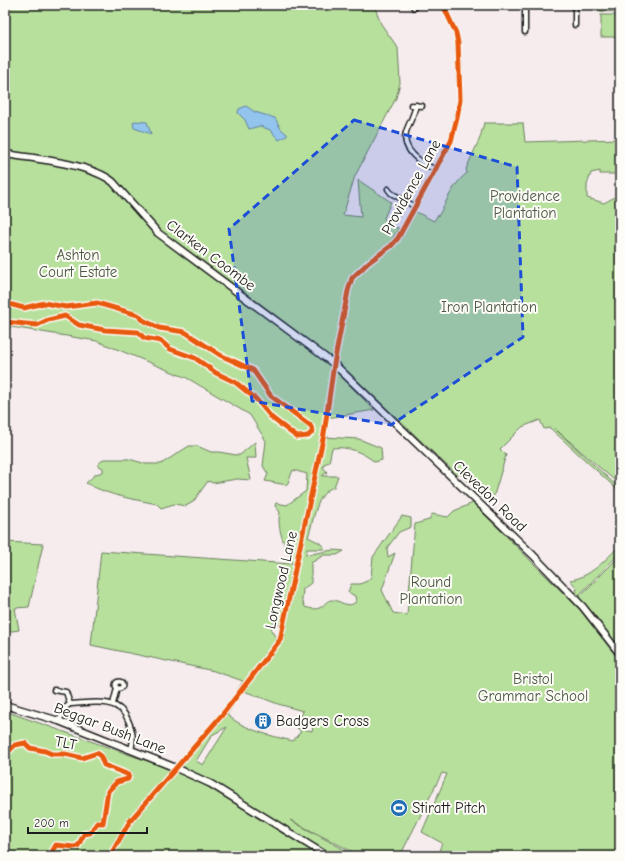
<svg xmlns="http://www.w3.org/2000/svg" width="625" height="861" viewBox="0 0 625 861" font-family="'Comic Neue',sans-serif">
	<rect width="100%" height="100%" fill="#f6ecee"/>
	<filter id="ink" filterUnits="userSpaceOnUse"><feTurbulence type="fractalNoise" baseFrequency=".025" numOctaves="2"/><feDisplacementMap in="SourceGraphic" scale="8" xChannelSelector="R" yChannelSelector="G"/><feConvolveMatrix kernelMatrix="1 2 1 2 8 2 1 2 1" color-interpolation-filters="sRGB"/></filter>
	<g filter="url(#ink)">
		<g fill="#b7e09d" stroke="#6a7e5c" fill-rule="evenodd">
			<path d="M 5,5 L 374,5 L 381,24 L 398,48 L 400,83 L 396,98 L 355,176 L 343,215 L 361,217 L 358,180 L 391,202 L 384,218 L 390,227 L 399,228 L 387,247 L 389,250 L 401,240 L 416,212 L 434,221 L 437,216 L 439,215 C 447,200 454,183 467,173 L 466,169 L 480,138 L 484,123 L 523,123 L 525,142 L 620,139 L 620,174 L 600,174 L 600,171 L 591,173 L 587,185 L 587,198 L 604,203 L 620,194 L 620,485 L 554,428 L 620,489 L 620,492 L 550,428 L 544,429 L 540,420 L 522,427 L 500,449 L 506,455 L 492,502 L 477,488 L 473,487 L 473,484 L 469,480 L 467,481 L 461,474 L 457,475 L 341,365 L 327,354 L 326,361 L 374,410 L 327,418 L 324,437 L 359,439 L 381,448 L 382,460 L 375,462 C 362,452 348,446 332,448 L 329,462 L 324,464 L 323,467 L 327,472 L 322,476 L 338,476 L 334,487 C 316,492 314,521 308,537 L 320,543 L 325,549 L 307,549 L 306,555 L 333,550 L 344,551 L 337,555 L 324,555 L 311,563 L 311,583 L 303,589 L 302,600 L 305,607 C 325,614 323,599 333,600 C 342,601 347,609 356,602 L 355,596 L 348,592 L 351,584 L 360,584 L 367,581 L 371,577 L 373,557 L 402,516 L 411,518 L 411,527 L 399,532 L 387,548 L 388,557 L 395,553 L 382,590 L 393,613 L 407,615 L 415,524 L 429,520 L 432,514 L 448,517 L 454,511 L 473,503 L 580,610 L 620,661 L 620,856 L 437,856 L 442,843 L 422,832 L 447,774 L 442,773 L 400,856 L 361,856 L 290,820 L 356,856 L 331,856 L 250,804 L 178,764 L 218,718 L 243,681 L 214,671 L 91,645 L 101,551 L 292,564 C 286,546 276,531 280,512 L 275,506 L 276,503 L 287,505 L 306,491 L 307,474 L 293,470 L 287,485 L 265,481 L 268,474 L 263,466 L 266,441 L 250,415 L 187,378 L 97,341 L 5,326 ZM 275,619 L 284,632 L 280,644 L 271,630 ZM 244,691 L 278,704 L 303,711 L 301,717 L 315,718 L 312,731 L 297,728 L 301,731 L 293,741 C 271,736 245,730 227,715 ZM 227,727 L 203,765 L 196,761 L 212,735 Z"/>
			<path d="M 599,5 L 620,5 L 620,12 L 599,11 Z"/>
			<rect x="601" y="15" width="19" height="22"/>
			<path d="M 255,442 L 256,458 L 246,458 L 251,480 L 237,479 L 213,483 L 208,481 L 193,502 L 186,506 L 174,504 L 161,508 L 157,504 C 133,499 109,496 86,483 L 96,474 L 103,472 L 103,468 L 97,465 L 104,459 L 129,459 L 146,464 L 161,464 L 189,446 L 197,446 L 211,452 L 219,452 L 236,455 L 240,455 Z"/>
			<path d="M 5,542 L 43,544 L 29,607 L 15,608 L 19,630 L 5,632 Z"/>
			<path d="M 620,545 L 620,553 L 579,595 L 576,592 L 577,588 L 570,580 C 589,578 607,559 620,545 Z"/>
			<path d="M 620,556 L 620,648 L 578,598 Z"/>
			<path d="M 5,711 L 190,776 L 320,856 L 5,856 Z"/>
		</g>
		<g fill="#92c4ee" stroke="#63819a">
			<path d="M 246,106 L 255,112 L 275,118 L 281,129 L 287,134 L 287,136 L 279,140 L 270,130 L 260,126 L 249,129 L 245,120 L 238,113 L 239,109 Z"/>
			<path d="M 135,121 L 147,122 L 151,134 L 134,128 L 133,123 Z"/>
		</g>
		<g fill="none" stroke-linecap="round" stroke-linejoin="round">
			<defs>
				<g id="street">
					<path d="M 413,5 L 414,8"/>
					<path d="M 575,5 L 575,25"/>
					<path d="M 525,32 L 525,5"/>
					<path d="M 411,105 L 422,106"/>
					<path d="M 416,105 C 414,115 409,123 406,132 C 401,150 421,163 434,169"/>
					<path d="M 388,189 L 391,193 L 414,206"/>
					<circle cx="119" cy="685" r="3.5"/>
					<path d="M 54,690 L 66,692 L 70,704"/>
					<path d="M 113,704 L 117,688"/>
					<path d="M 59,721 L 66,707 L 70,704 C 92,703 118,696 128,720 C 133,731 134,738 131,750"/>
					<path d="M 110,856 L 130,821 L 222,715 L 280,640 L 324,434 L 334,364 L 348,291 L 352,278 L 369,262 L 391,246 L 398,238 L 451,141 L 457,118 L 460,100 L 458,43 L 456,33 L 443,5"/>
				</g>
				<g id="secondary">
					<path d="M 5,154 C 33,158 92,164 113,182 L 158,233 L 334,364 L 533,555 L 583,607 L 620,654"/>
					<path d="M 5,705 L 59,721 L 176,768 L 211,784 L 327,856"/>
				</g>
			</defs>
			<use href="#street" stroke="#1c1c1c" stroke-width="7"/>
			<use href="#secondary" stroke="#1c1c1c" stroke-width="9"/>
			<use href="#street" stroke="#fdfcf7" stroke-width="4"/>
			<use href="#secondary" stroke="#fdfcf7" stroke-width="6"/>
			<defs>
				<g id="cycleway">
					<path d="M 5,303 L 24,308 L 44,303 L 66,307 L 97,303 L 138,315 L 143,320 L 159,328 L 185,332 L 220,355 L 253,370 L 271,396 L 310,425 L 313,431 L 308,436 L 297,437 L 272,418 L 256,399 L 235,382 L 216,373 L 195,358 L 170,349 L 161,341 L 144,338 L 138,332 L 105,330 L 79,325 L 65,316 L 48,320 L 37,325 L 5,322"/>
					<path d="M 5,755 L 15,745 L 25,743 L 30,748 L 45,751 L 52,754 L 65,754 L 82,758 L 97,753 L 100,755 L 104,765 L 129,775 L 128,779 L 117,782 L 108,791 L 103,823 L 97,823 L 90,833 L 84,834 L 78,846 L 74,847 L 56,845 L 53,850 L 55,856"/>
					<path d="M 110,856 L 130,821 L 222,715 L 280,640 L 324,434 L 334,364 L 348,291 L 352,278 L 369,262 L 391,246 L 398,238 L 451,141 L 457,118 L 460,100 L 458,43 L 456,33 L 443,5"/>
				</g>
			</defs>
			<use href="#cycleway" stroke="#fdfcf7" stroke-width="8"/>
			<use href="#cycleway" stroke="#e8590c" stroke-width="5"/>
		</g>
	</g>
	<path fill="#1d4ed8" fill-opacity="0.2" stroke="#1d4ed8" stroke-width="3" stroke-dasharray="8 5" stroke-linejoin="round" d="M 354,120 L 517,167 L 523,337 L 391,425 L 252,401 L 229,229 Z"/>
	<defs>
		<symbol id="building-disc" viewBox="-11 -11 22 22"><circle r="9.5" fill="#1f6fb2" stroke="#fdfcf7"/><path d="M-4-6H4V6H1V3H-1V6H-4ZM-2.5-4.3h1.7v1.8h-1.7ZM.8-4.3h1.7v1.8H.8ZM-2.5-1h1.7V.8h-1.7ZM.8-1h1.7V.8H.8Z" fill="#fff"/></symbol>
		<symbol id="stadium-disc" viewBox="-11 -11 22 22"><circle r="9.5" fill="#1f6fb2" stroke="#fdfcf7"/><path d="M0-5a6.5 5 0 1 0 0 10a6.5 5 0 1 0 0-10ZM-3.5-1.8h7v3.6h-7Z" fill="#fff"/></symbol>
	</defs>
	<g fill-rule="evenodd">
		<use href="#building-disc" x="253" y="711" width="20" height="20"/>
		<use href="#stadium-disc" x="389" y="798" width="20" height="20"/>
	</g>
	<g text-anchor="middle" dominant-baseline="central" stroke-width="4" stroke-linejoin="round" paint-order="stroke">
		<g font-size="15" fill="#1c1c1c" stroke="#fdfcf7">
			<text transform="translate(411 187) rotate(-61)">Providence Lane</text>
			<text transform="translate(211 255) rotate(37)">Clarken Coombe</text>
			<text transform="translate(490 496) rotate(44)">Clevedon Road</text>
			<text transform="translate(281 580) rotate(-77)">Longwood Lane</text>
			<text transform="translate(110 728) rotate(21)">Beggar Bush Lane</text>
			<text transform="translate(66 743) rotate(11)">TLT</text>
		</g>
		<g font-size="15" fill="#4a5743" stroke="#fdfcf7">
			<text x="525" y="196">Providence<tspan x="525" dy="17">Plantation</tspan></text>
			<text x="78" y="255">Ashton<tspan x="78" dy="17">Court Estate</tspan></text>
			<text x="489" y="307">Iron Plantation</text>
			<text x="431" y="582">Round<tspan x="431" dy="17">Plantation</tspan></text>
			<text x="533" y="679">Bristol<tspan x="533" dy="17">Grammar School</tspan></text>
		</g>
		<g font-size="15" fill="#1c1c1c" stroke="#fdfcf7" text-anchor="start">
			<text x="276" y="721">Badgers Cross</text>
			<text x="412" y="808">Stiratt Pitch</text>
		</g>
	</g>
	<rect width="625" height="861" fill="none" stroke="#fdfcf7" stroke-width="20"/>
	<rect x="10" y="10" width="605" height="841" fill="none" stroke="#1c1c1c" stroke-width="1.5" filter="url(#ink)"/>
	<path d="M28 827v6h119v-6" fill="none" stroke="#1c1c1c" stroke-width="2"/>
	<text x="34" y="827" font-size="12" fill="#1c1c1c" stroke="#fdfcf7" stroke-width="3" paint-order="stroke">200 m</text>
</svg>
